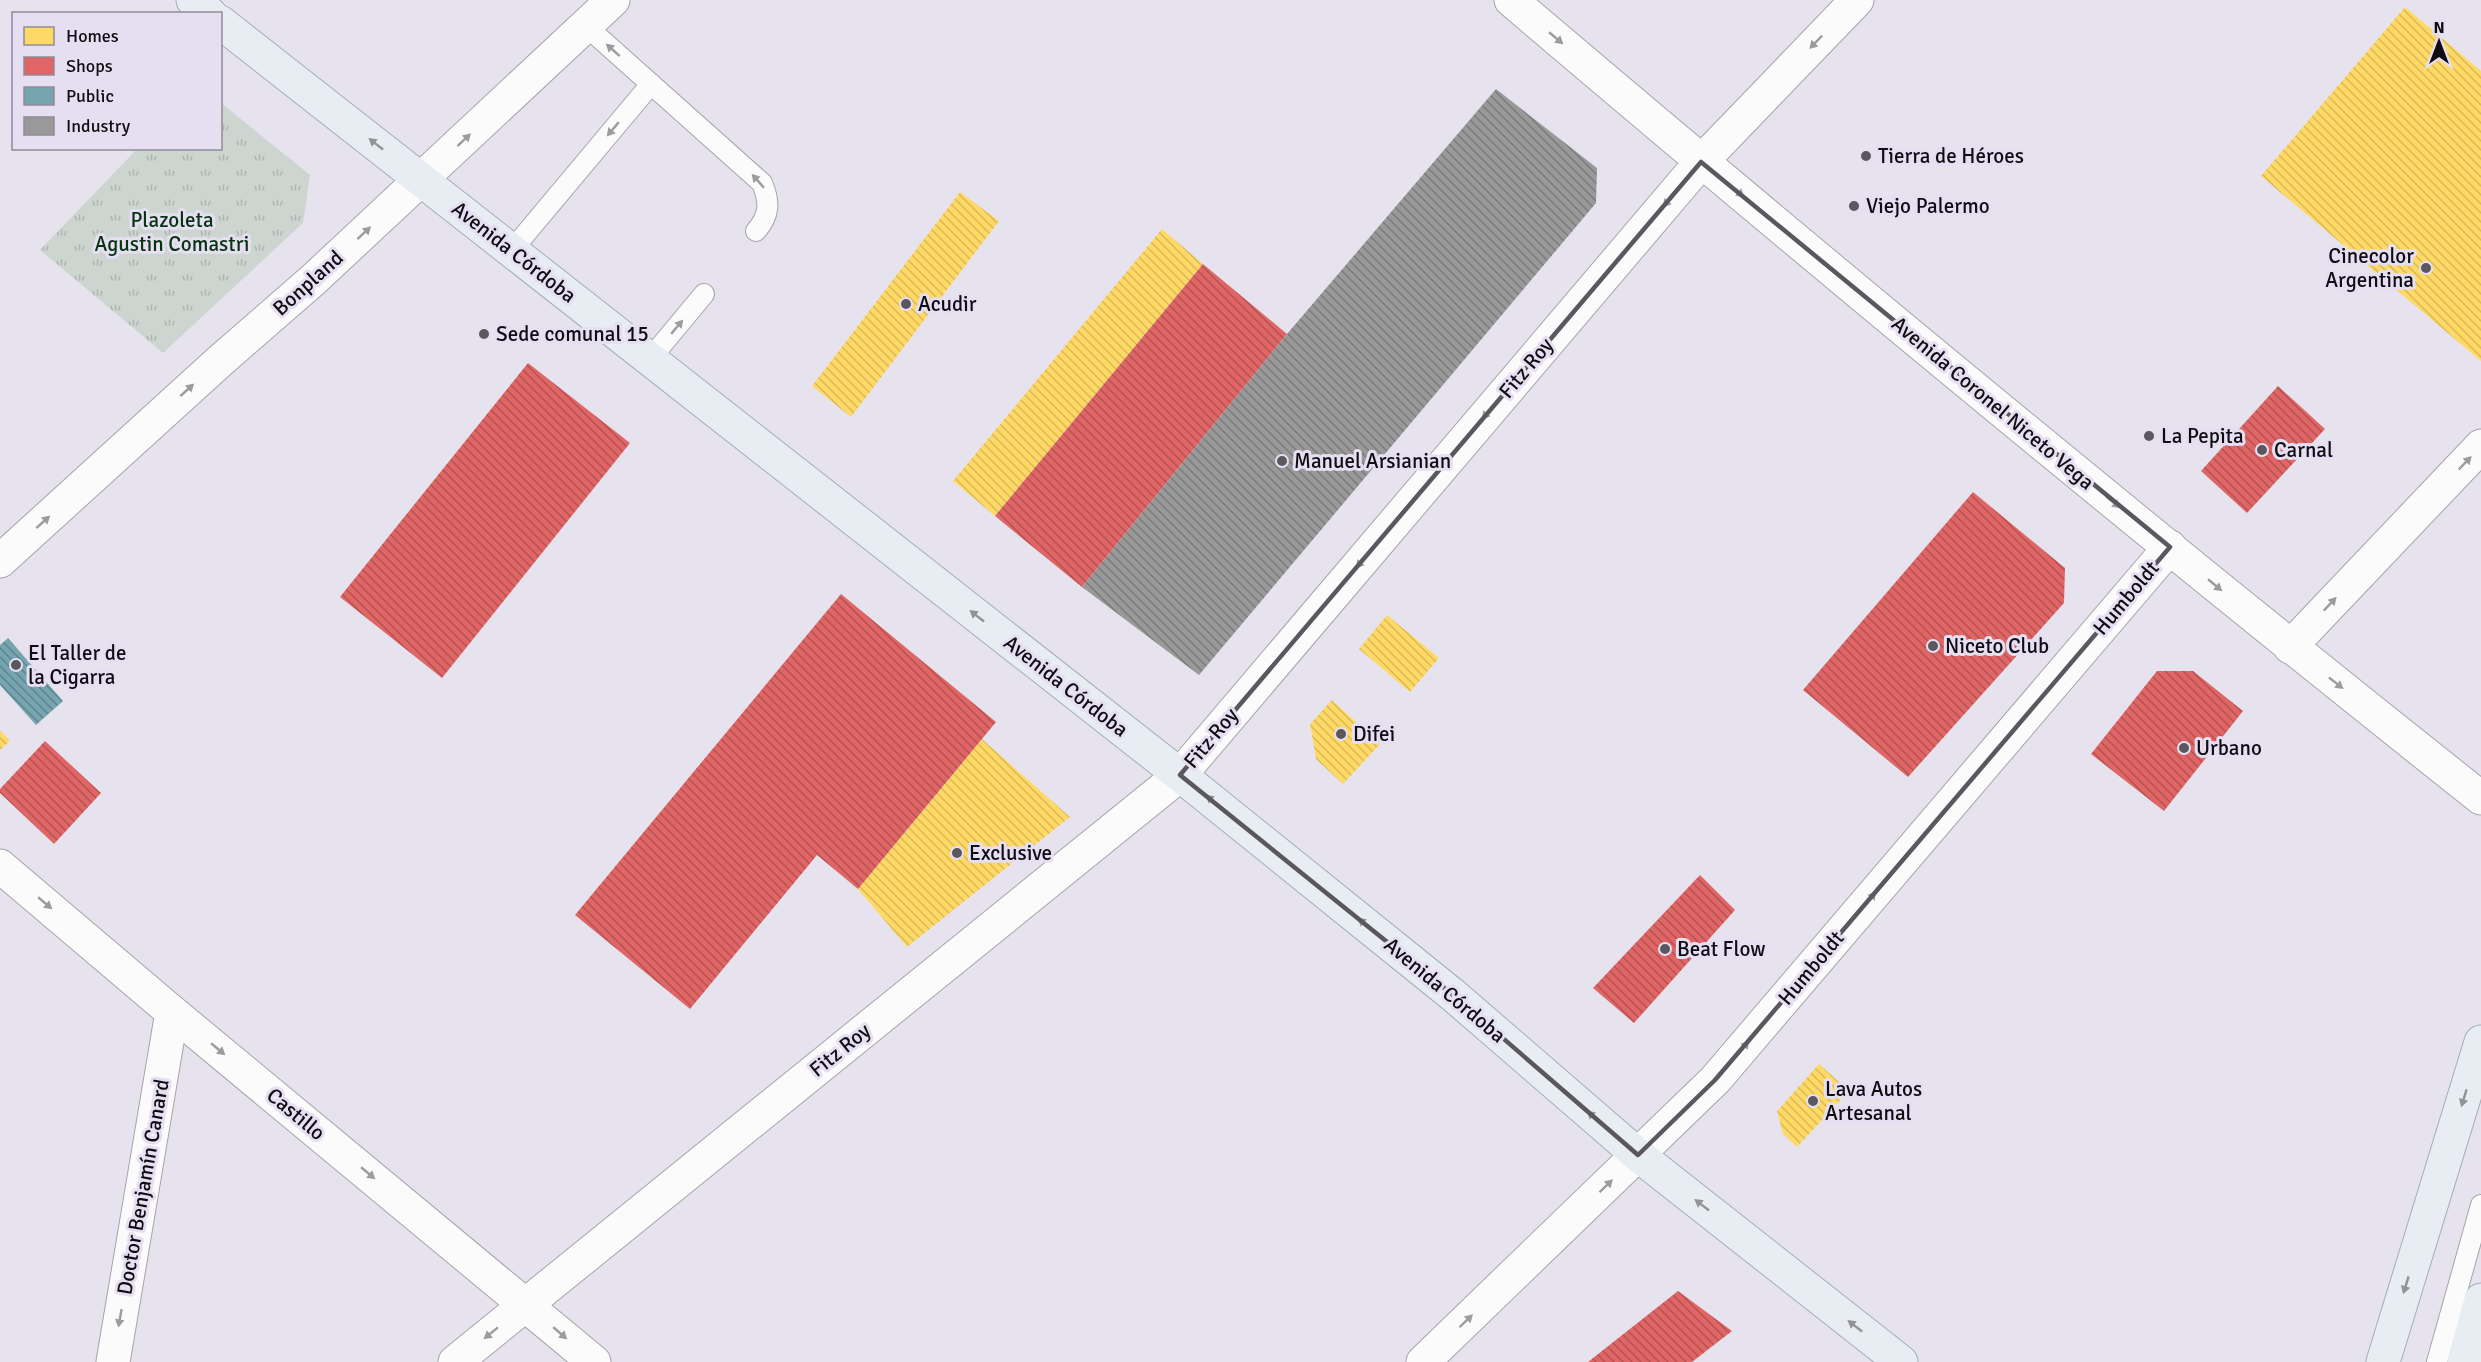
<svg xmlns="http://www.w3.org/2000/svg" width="2481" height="1362" viewBox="0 0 2481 1362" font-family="Signika,sans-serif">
	<defs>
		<pattern id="park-tufts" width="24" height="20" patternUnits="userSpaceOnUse" patternTransform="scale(1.5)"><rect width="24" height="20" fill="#cdd5d0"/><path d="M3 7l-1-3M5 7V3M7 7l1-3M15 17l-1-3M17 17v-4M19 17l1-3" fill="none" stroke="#afb6b2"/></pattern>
		<pattern id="homes-back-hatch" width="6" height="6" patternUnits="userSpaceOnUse" patternTransform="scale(1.5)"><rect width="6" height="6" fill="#ffd966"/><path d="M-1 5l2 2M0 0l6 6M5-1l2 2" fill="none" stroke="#d9b957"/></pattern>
		<pattern id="shops-back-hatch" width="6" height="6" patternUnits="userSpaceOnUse" patternTransform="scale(1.5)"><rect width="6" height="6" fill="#e06666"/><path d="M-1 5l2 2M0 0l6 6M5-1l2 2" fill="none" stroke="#b45253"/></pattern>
		<pattern id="public-back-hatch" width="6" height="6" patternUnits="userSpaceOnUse" patternTransform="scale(1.5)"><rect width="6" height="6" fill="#76a5af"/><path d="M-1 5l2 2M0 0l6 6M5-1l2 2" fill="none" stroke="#5f858d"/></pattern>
		<pattern id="industry-back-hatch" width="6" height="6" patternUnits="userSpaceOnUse" patternTransform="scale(1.5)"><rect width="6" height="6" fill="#999"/><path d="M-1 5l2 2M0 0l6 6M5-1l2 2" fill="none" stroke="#7b7b7b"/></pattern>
	</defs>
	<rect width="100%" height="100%" fill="#e7e3ee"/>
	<path fill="url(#park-tufts)" d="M 221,103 L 310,175 L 303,223 L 163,353 L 40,250 L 137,149 L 220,148 Z"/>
	<g fill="url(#homes-back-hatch)">
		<path d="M 2405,7 L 2481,71 L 2481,361 L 2261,176 Z"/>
		<path d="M 960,192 L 999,221 L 851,417 L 812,386 Z"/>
		<path d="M 1162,229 L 1203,264 L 995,516 L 953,481 Z"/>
		<path d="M 1387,615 L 1439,658 L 1410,692 L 1359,649 Z"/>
		<path d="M 1332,700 L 1380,744 L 1343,784 L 1316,759 L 1310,724 Z"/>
		<path d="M 0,730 L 10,741 L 0,750 Z"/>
		<path d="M 982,739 L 1070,817 L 907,947 L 858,889 Z"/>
		<path d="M 1819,1064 L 1849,1091 L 1797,1147 L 1783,1134 L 1777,1111 Z"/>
	</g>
	<g fill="url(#shops-back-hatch)">
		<path d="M 1203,264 L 1287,334 L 1082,587 L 995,516 Z"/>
		<path d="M 528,363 L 630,443 L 442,678 L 340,597 Z"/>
		<path d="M 2278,386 L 2325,429 L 2247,513 L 2201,471 Z"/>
		<path d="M 1973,492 L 2065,568 L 2064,603 L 1908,777 L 1803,690 Z"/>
		<path d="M 841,594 L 996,722 L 858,889 L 817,855 L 690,1009 L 575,915 Z"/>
		<path d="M 2157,671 L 2193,671 L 2243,711 L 2164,811 L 2091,754 Z"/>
		<path d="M 45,741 L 101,793 L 54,844 L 0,793 L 0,789 Z"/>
		<path d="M 1700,875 L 1735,910 L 1634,1023 L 1593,988 Z"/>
		<path d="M 1678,1291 L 1732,1331 L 1692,1362 L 1588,1362 Z"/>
	</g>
	<path fill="url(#public-back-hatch)" d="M 8,638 L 63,701 L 36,725 L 0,685 L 0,645 Z"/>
	<path fill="url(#industry-back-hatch)" d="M 1496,89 L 1597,168 L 1596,203 L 1199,675 L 1082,587 L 1287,334 Z"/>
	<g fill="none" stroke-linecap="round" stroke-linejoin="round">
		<defs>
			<g id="lane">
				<path d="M 586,26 L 762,183 C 770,202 770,215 756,231"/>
				<path d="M 512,250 L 651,84"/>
				<path d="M 650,359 L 704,294"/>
				<path d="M 2437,1362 L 2481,1205"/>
			</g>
			<g id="street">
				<path d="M 0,561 L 220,361 L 313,280 L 613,0"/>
				<path d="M 2290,647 L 2481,446"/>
				<path d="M 0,866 L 172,1012 L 594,1362"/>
				<path d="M 113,1362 L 172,1012"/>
				<path d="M 455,1362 L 1180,775 L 1701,162 L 1857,0"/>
				<path d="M 1423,1362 L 1715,1080 L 2170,547"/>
			</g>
			<path id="secondary" d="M 1511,0 C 1830,271 2153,538 2481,798"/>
			<g id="primary">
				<path d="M 193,0 L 210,14"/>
				<path d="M 220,22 L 1180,775 L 1453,995 L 1638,1155 L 1901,1362"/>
				<path d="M 2383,1362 L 2481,1042"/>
				<path d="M 2464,1362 L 2481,1300"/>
			</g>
		</defs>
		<use href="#lane" stroke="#a6a3aa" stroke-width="22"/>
		<use href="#street" stroke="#a6a3aa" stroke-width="35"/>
		<use href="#secondary" stroke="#a6a3aa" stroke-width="35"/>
		<use href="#primary" stroke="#a3adb8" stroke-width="35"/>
		<use href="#lane" stroke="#fbfbfc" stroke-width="20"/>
		<use href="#street" stroke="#fbfbfc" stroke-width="33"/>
		<use href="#secondary" stroke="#fbfbfc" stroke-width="33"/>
		<use href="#primary" stroke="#e7edf2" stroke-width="33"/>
	</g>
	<defs><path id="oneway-solid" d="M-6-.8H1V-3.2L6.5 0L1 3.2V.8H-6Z" transform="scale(1.5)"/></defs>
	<g fill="#9d9b9e">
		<use href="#oneway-solid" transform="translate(1556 38) rotate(40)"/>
		<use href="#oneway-solid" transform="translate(1816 42) rotate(134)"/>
		<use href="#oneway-solid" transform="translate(613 50) rotate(-138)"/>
		<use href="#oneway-solid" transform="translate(613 129) rotate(130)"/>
		<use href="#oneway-solid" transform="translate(464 140) rotate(-43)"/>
		<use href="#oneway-solid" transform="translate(758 181) rotate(-131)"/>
		<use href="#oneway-solid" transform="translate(1737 191) rotate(40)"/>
		<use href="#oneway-solid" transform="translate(1669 200) rotate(130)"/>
		<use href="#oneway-solid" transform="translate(364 233) rotate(-43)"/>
		<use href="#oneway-solid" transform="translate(677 327) rotate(-50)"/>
		<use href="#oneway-solid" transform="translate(187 390) rotate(-42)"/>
		<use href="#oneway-solid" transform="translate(1488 412) rotate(130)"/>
		<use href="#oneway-solid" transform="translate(2465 463) rotate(-46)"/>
		<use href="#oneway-solid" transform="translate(2113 502) rotate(39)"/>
		<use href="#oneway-solid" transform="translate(43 522) rotate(-42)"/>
		<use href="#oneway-solid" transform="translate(1362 561) rotate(130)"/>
		<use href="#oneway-solid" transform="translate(2215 585) rotate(40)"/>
		<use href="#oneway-solid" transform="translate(2330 604) rotate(-47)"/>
		<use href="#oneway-solid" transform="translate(2336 683) rotate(38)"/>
		<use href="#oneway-solid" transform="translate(1870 899) rotate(-50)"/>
		<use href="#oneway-solid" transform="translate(45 903) rotate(40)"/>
		<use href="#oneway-solid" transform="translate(1743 1048) rotate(-50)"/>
		<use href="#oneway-solid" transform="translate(218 1049) rotate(40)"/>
		<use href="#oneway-solid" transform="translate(368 1173) rotate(40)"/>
		<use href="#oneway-solid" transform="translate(1606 1186) rotate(-44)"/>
		<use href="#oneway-solid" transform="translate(120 1318) rotate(100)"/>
		<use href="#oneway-solid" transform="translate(1466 1321) rotate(-44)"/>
		<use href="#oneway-solid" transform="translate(491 1333) rotate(141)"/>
		<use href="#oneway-solid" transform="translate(560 1333) rotate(41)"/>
	</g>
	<g fill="#919398">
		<use href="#oneway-solid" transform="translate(376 144) rotate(-142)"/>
		<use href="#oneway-solid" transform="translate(977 616) rotate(-142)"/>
		<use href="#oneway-solid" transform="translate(1213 801) rotate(-141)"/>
		<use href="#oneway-solid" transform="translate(1365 924) rotate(-141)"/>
		<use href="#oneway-solid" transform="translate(2464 1098) rotate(107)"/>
		<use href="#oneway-solid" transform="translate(1594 1117) rotate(-139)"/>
		<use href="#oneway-solid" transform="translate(1702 1205) rotate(-142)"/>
		<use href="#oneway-solid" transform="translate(2406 1285) rotate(107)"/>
		<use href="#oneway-solid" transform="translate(1855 1326) rotate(-142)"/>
	</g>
	<path fill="none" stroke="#5b575f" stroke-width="4.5" stroke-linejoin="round" d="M 1701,162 L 2170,547 L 1715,1080 L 1638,1155 L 1453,995 L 1180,775 Z"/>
	<g fill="#5b575f" stroke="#e6dff2" stroke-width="2">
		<circle cx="1866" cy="156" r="6"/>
		<circle cx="1854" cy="206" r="6"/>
		<circle cx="2426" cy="268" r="6"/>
		<circle cx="906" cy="304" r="6"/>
		<circle cx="484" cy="334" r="6"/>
		<circle cx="2149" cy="436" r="6"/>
		<circle cx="2262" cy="450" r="6"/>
		<circle cx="1282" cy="461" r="6"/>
		<circle cx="1933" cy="646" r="6"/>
		<circle cx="16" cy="665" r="6"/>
		<circle cx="1341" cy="734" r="6"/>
		<circle cx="2184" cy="748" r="6"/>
		<circle cx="957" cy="853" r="6"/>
		<circle cx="1665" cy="949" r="6"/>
		<circle cx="1813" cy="1101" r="6"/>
	</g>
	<g text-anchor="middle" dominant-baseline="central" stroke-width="6" stroke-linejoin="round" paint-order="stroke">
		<g font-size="21" fill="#0f0c12" stroke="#e6dff2" text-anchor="start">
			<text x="1878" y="156">Tierra de Héroes</text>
			<text x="1866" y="206">Viejo Palermo</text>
			<text x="2414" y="256" text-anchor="end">Cinecolor<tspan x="2414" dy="24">Argentina</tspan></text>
			<text x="918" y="304">Acudir</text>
			<text x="496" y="334">Sede comunal 15</text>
			<text x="2161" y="436">La Pepita</text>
			<text x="2274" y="450">Carnal</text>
			<text x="1294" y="461">Manuel Arsianian</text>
			<text x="1945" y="646">Niceto Club</text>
			<text x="28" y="653">El Taller de<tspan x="28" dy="24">la Cigarra</tspan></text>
			<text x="1353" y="734">Difei</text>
			<text x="2196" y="748">Urbano</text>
			<text x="969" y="853">Exclusive</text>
			<text x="1677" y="949">Beat Flow</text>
			<text x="1825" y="1089">Lava Autos<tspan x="1825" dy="24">Artesanal</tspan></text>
		</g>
		<g font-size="21" fill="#083310" stroke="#e6dff2">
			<text x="172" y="220">Plazoleta<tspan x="172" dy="24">Agustin Comastri</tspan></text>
		</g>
		<g font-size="21" fill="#0f0c12" stroke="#e6dff2">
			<text transform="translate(514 252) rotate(38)">Avenida Córdoba</text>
			<text transform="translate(308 283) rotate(-42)">Bonpland</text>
			<text transform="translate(1526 368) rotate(-50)">Fitz Roy</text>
			<text transform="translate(1993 403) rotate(40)">Avenida Coronel Niceto Vega</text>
			<text transform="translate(2126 598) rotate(-50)">Humboldt</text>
			<text transform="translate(1066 686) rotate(38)">Avenida Córdoba</text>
			<text transform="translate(1211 738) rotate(-50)">Fitz Roy</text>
			<text transform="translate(1811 968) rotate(-50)">Humboldt</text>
			<text transform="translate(1445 990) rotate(40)">Avenida Córdoba</text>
			<text transform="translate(840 1050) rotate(-39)">Fitz Roy</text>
			<text transform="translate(296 1114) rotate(40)">Castillo</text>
			<text transform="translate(143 1187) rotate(-80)">Doctor Benjamín Canard</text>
		</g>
	</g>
	<rect x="12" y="12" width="210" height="138" fill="#e6dff2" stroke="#908b98" stroke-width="1.5"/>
	<rect x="24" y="27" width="30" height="18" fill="#ffd966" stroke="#908b98" stroke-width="1.5"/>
	<text x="66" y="42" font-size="18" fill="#0f0c12">Homes</text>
	<rect x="24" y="57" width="30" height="18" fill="#e06666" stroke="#908b98" stroke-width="1.5"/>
	<text x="66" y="72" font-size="18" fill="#0f0c12">Shops</text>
	<rect x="24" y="87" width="30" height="18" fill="#76a5af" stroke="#908b98" stroke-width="1.5"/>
	<text x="66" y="102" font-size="18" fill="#0f0c12">Public</text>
	<rect x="24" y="117" width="30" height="18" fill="#999999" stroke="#908b98" stroke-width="1.5"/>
	<text x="66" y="132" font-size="18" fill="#0f0c12">Industry</text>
	<g transform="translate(2439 42)" stroke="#e6dff2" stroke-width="4.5" paint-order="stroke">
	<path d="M0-4.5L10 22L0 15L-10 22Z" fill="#0f0c12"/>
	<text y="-9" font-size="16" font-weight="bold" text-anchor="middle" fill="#0f0c12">N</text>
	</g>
</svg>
